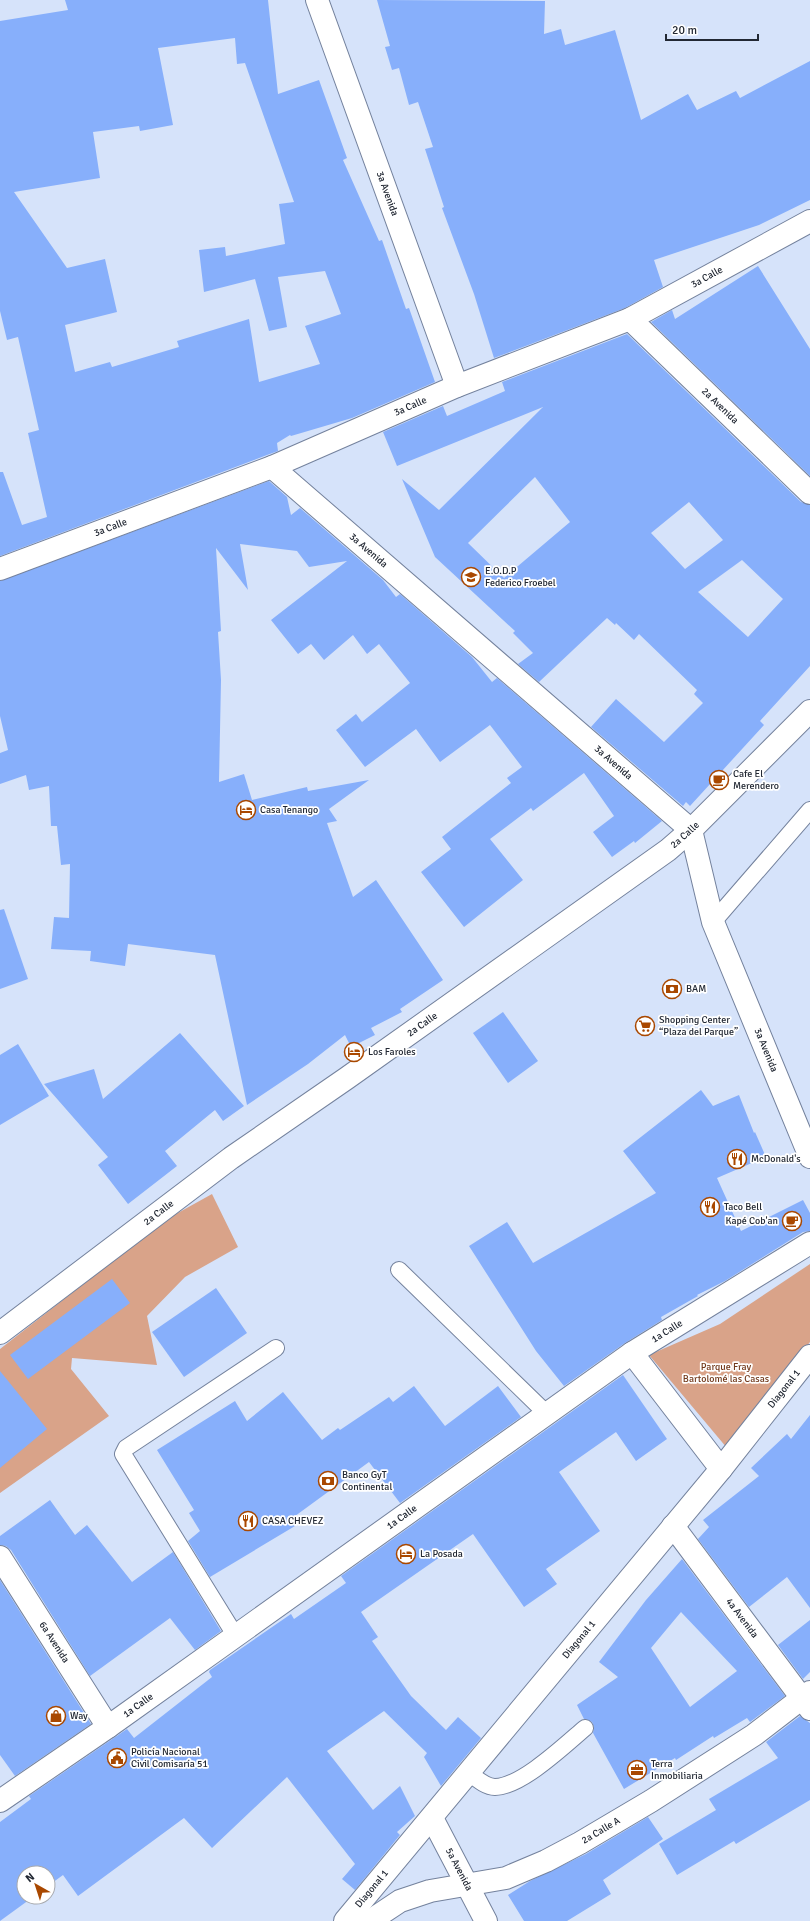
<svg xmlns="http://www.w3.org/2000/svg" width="810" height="1921" viewBox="0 0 810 1921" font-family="Signika,sans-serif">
	<rect width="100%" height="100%" fill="#d6e3fa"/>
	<g fill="#d9a389">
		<path d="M 212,1194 L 238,1247 L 185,1277 L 147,1316 L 157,1365 L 72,1358 L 71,1369 L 109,1416 L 0,1493 L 0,1349 L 167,1219 Z"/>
		<path d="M 810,1264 L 810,1342 L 727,1448 L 649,1355 L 720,1324 Z"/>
	</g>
	<g fill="#87affb" fill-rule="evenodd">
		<path d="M 65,0 L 268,0 L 278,94 L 319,80 L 347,158 L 343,160 L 379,241 L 382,240 L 406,309 L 409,308 L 435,382 L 352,418 L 291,436 L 290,435 L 277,443 L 278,451 L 267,455 L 0,556 L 0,472 L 3,472 L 22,525 L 47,517 L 28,433 L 39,430 L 18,337 L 7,340 L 0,311 L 0,21 L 68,10 ZM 235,38 L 237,64 L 245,63 L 294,202 L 279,204 L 285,244 L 226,256 L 225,247 L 199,250 L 204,292 L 255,279 L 269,331 L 287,327 L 278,277 L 325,271 L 341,314 L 305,326 L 320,364 L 259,382 L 249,319 L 177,341 L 179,347 L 112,367 L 110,362 L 75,372 L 65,325 L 117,312 L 105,259 L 67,268 L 14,192 L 100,178 L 93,132 L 139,126 L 140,131 L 173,125 L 158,48 Z"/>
		<path d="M 377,0 L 545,1 L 544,34 L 561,29 L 565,45 L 615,30 L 641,120 L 688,94 L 697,110 L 736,91 L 740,98 L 810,61 L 810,200 L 759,225 L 654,260 L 663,287 L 625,308 L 494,358 L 474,294 L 442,208 L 444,207 L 425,149 L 433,147 L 418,102 L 409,105 L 399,68 L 392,70 L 385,47 L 390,46 Z"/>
		<path d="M 758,266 L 810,349 L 810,476 L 651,322 L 672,310 L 675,319 Z"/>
		<path d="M 627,334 L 801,502 L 810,505 L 810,666 L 760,721 L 764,725 L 690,806 L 686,802 L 683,806 L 591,727 L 616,699 L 664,742 L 703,703 L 694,694 L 697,690 L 639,634 L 634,640 L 616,623 L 615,625 L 607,618 L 539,682 L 518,664 L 533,653 L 513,633 L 515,631 L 435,557 L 402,479 L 439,510 L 543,407 L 397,466 L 383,432 L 443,406 L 447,416 L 505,391 L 502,382 ZM 535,477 L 570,522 L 504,578 L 468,543 ZM 689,502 L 723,540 L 685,569 L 651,533 ZM 742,560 L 783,599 L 748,637 L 698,592 Z"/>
		<path d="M 269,481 L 287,497 L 291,515 L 300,508 L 383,580 L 396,597 L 400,594 L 472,657 L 492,682 L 497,678 L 662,821 L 635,843 L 634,841 L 612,857 L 593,832 L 614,816 L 584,773 L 533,811 L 531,808 L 490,839 L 523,880 L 464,927 L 421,872 L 451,849 L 442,837 L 511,783 L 507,778 L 522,767 L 490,725 L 440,762 L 416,729 L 365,767 L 336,730 L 356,714 L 362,722 L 410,683 L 379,644 L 367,654 L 353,635 L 324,660 L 311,644 L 298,654 L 271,620 L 347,561 L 309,567 L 297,551 L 240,544 L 248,590 L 216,548 L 221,631 L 218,632 L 221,680 L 219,782 L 244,774 L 252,800 L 307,787 L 308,791 L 369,780 L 329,809 L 337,821 L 327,823 L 353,897 L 376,880 L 443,980 L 400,1009 L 402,1012 L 371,1028 L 375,1035 L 351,1047 L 345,1035 L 308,1064 L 247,1105 L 215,955 L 128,944 L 125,966 L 90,961 L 91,951 L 51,949 L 54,917 L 69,918 L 70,864 L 61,865 L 57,826 L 51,826 L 49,786 L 29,790 L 26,775 L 0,784 L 0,753 L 8,750 L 0,716 L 0,581 Z"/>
		<path d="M 4,909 L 28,979 L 0,989 L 0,910 Z"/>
		<path d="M 503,1012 L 538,1061 L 508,1083 L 473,1033 Z"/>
		<path d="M 180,1033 L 244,1106 L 223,1121 L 215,1110 L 165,1151 L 177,1166 L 128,1204 L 98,1165 L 108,1157 L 44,1084 L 94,1069 L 103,1099 Z"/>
		<path d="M 18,1044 L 49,1096 L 0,1125 L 0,1055 Z"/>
		<path d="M 701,1090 L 713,1106 L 739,1095 L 754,1133 L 755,1132 L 766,1157 L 717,1178 L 741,1231 L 803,1200 L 810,1213 L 810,1231 L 803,1232 L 725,1281 L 697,1295 L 698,1296 L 661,1317 L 662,1320 L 625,1343 L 564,1386 L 536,1351 L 469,1246 L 507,1222 L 533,1263 L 656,1193 L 623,1151 Z"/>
		<path d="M 112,1279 L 130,1303 L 28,1379 L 10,1355 Z"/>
		<path d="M 216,1288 L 247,1333 L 184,1377 L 152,1332 Z"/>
		<path d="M 0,1371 L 47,1429 L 0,1468 Z"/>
		<path d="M 623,1375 L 667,1439 L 636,1461 L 616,1432 L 559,1472 L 600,1531 L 546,1569 L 557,1584 L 524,1607 L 473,1534 L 361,1612 L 378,1637 L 372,1641 L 411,1696 L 446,1730 L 458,1717 L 481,1738 L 441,1786 L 424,1757 L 427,1753 L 384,1711 L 327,1751 L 373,1810 L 400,1786 L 415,1816 L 397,1832 L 400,1835 L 355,1890 L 342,1879 L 355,1864 L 287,1777 L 212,1848 L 184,1818 L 78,1896 L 63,1875 L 48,1886 L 48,1873 L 24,1873 L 24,1897 L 33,1897 L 0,1921 L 0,1822 L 31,1799 L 29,1796 L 127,1729 L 134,1738 L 212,1677 L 209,1672 L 210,1670 L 291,1614 L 294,1619 L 346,1583 L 341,1576 Z"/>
		<path d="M 414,1386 L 445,1426 L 498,1386 L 521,1417 L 400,1503 L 369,1462 L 291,1519 L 295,1526 L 210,1577 L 188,1541 L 200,1531 L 189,1513 L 194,1510 L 157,1450 L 235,1401 L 247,1421 L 283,1392 L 322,1440 L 338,1428 L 340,1430 L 389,1397 L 393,1402 Z"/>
		<path d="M 810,1415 L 810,1608 L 787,1577 L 749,1607 L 698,1539 L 709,1527 L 703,1520 L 759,1476 L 751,1468 L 787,1434 L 791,1439 Z"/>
		<path d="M 50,1500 L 75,1535 L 87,1525 L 132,1582 L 173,1552 L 221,1631 L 195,1650 L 170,1618 L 90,1676 L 11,1550 L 6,1546 L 0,1545 L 0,1536 Z"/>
		<path d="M 682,1559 L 785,1696 L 750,1722 L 747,1718 L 714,1738 L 713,1736 L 676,1760 L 675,1758 L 624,1789 L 593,1733 L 594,1727 L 592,1722 L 584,1719 L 577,1705 L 618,1677 L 599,1662 L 646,1600 ZM 681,1612 L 737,1671 L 690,1707 L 651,1648 Z"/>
		<path d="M 0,1580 L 91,1724 L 15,1776 L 0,1755 Z"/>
		<path d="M 810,1620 L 810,1672 L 803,1679 L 778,1645 Z"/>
		<path d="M 800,1716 L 810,1723 L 810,1800 L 736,1844 L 734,1841 L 677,1875 L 659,1844 L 716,1810 L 709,1799 L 778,1758 L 766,1742 Z"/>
		<path d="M 648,1817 L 663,1839 L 603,1880 L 611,1894 L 567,1921 L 524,1921 L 508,1895 L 530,1881 L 586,1854 Z"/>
	</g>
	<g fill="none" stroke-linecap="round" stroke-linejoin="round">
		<defs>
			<g id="lane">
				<path d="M 713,922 L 810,810"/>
				<path d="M 399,1270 L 547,1414"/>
				<path d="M 235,1635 L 123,1454 L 126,1448 L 276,1348"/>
				<path d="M 468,1772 C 476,1778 485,1787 495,1787 C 521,1787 565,1745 585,1728"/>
			</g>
			<g id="street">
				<path id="s1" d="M 317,0 L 457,386"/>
				<path id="s2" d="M 630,319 L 810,493"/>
				<path id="s3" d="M 272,467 L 457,386 L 630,319 L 810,221"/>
				<path d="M 632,1353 L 721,1469"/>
				<path id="s4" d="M 673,1526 L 810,1709"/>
				<path id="s5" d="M 432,1818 L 486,1921"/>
				<path id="s6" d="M 370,1921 L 400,1901 L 430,1891 L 506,1878 L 546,1861 L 580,1843 L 651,1801 L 754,1735 L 810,1692"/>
			</g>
			<g id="secondary">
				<path id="s7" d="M 0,569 L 272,467 L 691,830 L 713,922 L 810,1157"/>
				<path id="s8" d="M 0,1333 L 231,1158 L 347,1078 L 668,850 L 691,830 L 810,711"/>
				<path id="s9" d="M 0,1557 L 108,1727"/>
				<path id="s10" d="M 0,1801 L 108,1727 L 632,1353 L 810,1243"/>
				<path id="s11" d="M 345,1921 L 721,1469 L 810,1356"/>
			</g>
		</defs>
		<use href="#lane" stroke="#74829d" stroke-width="18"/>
		<use href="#street" stroke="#74829d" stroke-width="24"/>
		<use href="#secondary" stroke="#74829d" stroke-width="24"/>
		<use href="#lane" stroke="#fff" stroke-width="16"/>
		<use href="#street" stroke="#fff" stroke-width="22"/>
		<use href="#secondary" stroke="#fff" stroke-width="22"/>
	</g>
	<defs>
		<symbol id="school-ring" viewBox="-11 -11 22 22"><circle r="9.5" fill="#fff" stroke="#a94800" stroke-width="1.5"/><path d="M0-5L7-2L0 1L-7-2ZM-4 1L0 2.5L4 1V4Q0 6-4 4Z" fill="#a94800"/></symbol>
		<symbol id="cafe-ring" viewBox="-11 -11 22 22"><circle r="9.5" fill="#fff" stroke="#a94800" stroke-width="1.5"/><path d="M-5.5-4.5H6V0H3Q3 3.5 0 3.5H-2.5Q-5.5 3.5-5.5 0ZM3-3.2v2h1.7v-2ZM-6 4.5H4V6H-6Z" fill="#a94800"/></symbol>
		<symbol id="hotel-ring" viewBox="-11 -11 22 22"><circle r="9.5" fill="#fff" stroke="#a94800" stroke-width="1.5"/><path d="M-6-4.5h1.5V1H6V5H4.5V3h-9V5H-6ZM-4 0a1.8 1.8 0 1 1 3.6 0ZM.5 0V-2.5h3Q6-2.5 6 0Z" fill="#a94800"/></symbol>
		<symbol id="bank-ring" viewBox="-11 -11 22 22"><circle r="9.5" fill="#fff" stroke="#a94800" stroke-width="1.5"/><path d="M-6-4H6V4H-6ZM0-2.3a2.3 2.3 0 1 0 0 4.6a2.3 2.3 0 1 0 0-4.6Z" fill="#a94800"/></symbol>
		<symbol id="supermarket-ring" viewBox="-11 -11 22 22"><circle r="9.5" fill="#fff" stroke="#a94800" stroke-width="1.5"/><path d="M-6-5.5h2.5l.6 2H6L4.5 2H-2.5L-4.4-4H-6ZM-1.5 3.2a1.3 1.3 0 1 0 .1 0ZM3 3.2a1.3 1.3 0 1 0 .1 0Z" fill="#a94800"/></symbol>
		<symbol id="restaurant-ring" viewBox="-11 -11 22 22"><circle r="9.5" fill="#fff" stroke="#a94800" stroke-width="1.5"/><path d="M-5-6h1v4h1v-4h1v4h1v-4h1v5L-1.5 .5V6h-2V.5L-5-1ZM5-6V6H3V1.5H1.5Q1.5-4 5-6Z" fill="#a94800"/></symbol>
		<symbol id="shop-ring" viewBox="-11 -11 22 22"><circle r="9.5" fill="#fff" stroke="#a94800" stroke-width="1.5"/><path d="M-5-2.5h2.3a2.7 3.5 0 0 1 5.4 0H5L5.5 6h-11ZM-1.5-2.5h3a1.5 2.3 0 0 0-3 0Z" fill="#a94800"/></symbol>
		<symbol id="civic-ring" viewBox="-11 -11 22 22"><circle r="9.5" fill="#fff" stroke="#a94800" stroke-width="1.5"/><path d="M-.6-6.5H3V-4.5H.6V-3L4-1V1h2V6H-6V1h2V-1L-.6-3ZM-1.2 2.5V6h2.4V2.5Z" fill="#a94800"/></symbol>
		<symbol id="office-ring" viewBox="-11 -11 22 22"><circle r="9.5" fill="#fff" stroke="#a94800" stroke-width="1.5"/><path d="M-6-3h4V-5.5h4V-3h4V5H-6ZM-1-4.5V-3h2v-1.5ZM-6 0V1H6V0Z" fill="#a94800"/></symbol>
	</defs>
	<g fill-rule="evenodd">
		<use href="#school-ring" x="460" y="566" width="22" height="22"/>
		<use href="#cafe-ring" x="708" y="769" width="22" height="22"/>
		<use href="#hotel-ring" x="235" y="799" width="22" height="22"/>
		<use href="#bank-ring" x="661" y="978" width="22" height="22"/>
		<use href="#supermarket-ring" x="634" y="1015" width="22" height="22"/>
		<use href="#hotel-ring" x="343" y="1041" width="22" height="22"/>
		<use href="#restaurant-ring" x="726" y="1148" width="22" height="22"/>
		<use href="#restaurant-ring" x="699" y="1196" width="22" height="22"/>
		<use href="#cafe-ring" x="781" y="1210" width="22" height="22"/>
		<use href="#bank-ring" x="317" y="1470" width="22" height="22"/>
		<use href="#restaurant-ring" x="237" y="1510" width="22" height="22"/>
		<use href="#hotel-ring" x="395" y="1543" width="22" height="22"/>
		<use href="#shop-ring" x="45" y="1705" width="22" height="22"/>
		<use href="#civic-ring" x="106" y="1747" width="22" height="22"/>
		<use href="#office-ring" x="626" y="1759" width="22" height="22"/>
	</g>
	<g text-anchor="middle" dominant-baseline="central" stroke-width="3.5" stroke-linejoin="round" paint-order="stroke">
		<g font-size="10" fill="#222833" stroke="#fff">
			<text stroke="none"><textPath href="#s1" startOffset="206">3a Avenida</textPath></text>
			<text stroke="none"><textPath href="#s3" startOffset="475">3a Calle</textPath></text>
			<text stroke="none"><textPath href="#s2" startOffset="125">2a Avenida</textPath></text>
			<text stroke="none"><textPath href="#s3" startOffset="151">3a Calle</textPath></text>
			<text stroke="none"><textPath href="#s7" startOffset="118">3a Calle</textPath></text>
			<text stroke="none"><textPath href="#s7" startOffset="418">3a Avenida</textPath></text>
			<text stroke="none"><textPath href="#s7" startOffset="742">3a Avenida</textPath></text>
			<text stroke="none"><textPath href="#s8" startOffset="847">2a Calle</textPath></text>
			<text stroke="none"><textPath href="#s8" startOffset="523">2a Calle</textPath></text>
			<text stroke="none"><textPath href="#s7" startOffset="1078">3a Avenida</textPath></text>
			<text stroke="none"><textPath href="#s8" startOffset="199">2a Calle</textPath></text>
			<text stroke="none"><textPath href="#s10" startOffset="816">1a Calle</textPath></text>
			<text stroke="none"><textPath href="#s11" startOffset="690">Diagonal 1</textPath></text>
			<text stroke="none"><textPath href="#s10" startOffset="492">1a Calle</textPath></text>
			<text stroke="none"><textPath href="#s4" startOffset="115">4a Avenida</textPath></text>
			<text stroke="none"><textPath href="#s11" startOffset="366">Diagonal 1</textPath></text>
			<text stroke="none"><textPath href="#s9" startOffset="101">6a Avenida</textPath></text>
			<text stroke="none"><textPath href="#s10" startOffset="168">1a Calle</textPath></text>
			<text stroke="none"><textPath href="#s6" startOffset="251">2a Calle A</textPath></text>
			<text stroke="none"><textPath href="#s5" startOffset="58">5a Avenida</textPath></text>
			<text stroke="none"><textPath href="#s11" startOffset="42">Diagonal 1</textPath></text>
		</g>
		<g font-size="10" fill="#222833" stroke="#fff" text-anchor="start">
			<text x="485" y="571">E.O.D.P<tspan x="485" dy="12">Federico Froebel</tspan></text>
			<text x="733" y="774">Cafe El<tspan x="733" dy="12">Merendero</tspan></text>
			<text x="260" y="810">Casa Tenango</text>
			<text x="686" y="989">BAM</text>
			<text x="659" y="1020">Shopping Center<tspan x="659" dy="12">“Plaza del Parque”</tspan></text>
			<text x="368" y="1052">Los Faroles</text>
			<text x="751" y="1159">McDonald's</text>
			<text x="724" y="1207">Taco Bell</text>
			<text x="778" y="1221" text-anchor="end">Kapé Cob'an</text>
			<text x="342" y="1475">Banco GyT<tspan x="342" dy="12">Continental</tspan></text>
			<text x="262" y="1521">CASA CHEVEZ</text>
			<text x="420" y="1554">La Posada</text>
			<text x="70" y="1716">Way</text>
			<text x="131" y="1752">Policía Nacional<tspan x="131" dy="12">Civil Comisaría 51</tspan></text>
			<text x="651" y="1764">Terra<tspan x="651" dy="12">Inmobiliaria</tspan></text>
		</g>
		<g font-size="10" fill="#71391b" stroke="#fff">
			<text x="726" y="1367">Parque Fray<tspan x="726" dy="12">Bartolomé las Casas</tspan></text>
		</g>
	</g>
	<g transform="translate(36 1885) rotate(321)"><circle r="19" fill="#ffffff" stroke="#a7a9ad"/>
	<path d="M0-3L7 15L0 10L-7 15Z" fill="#a94800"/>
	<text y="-6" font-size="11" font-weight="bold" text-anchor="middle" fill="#222833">N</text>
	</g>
	<path d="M666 34v6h92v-6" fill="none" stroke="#222833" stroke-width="2"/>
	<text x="672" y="34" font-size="12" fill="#222833" stroke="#ffffff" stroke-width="3" paint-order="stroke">20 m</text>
</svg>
